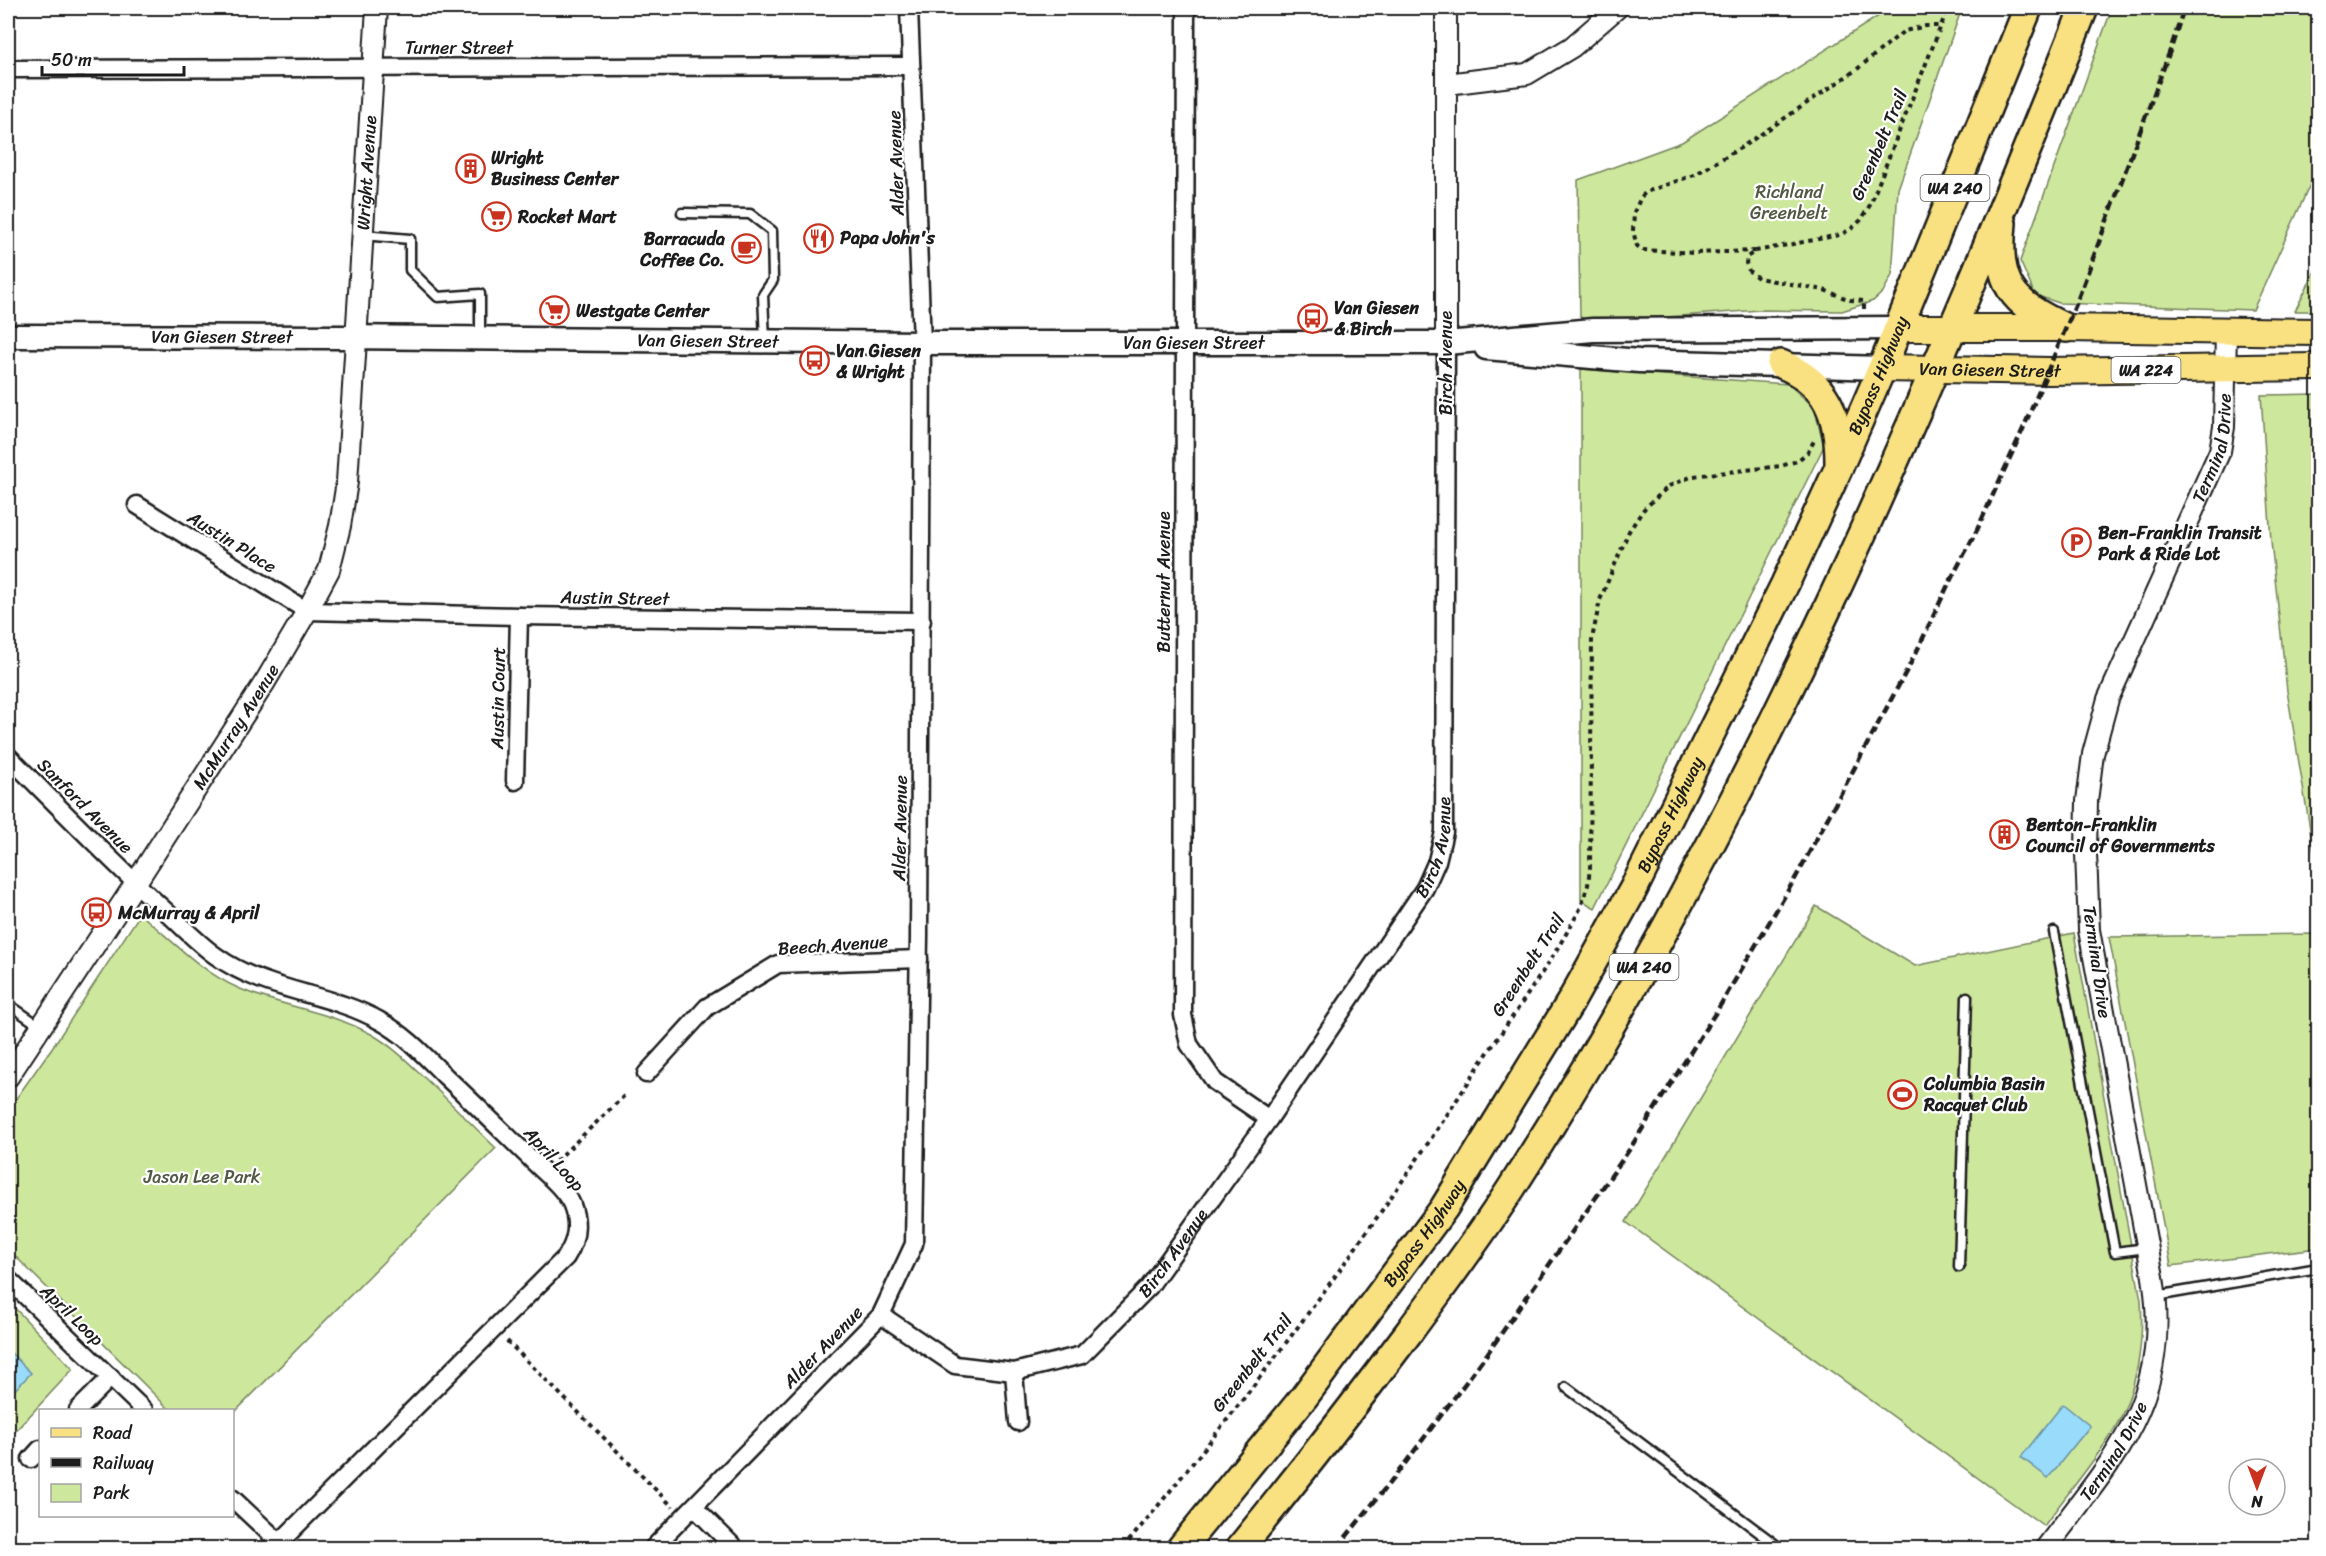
<svg xmlns="http://www.w3.org/2000/svg" width="2326" height="1556" viewBox="0 0 2326 1556" font-family="Sriracha,sans-serif">
	<rect width="100%" height="100%" fill="#fff"/>
	<filter id="ink" filterUnits="userSpaceOnUse"><feTurbulence type="fractalNoise" baseFrequency=".0167" numOctaves="2"/><feDisplacementMap in="SourceGraphic" scale="12" xChannelSelector="R" yChannelSelector="G"/><feConvolveMatrix kernelMatrix="1 2 1 2 8 2 1 2 1" color-interpolation-filters="sRGB"/></filter>
	<g filter="url(#ink)">
		<g fill="#cde79d" stroke="#74825c" stroke-width="1.5">
			<path d="M 1891,8 L 1962,8 L 1898,189 L 1892,275 L 1883,292 L 1873,301 L 1842,311 L 1760,310 L 1585,323 L 1580,316 L 1578,180 L 1682,142 Z"/>
			<path d="M 2112,8 L 2318,8 L 2318,167 L 2253,310 L 2059,303 L 2035,295 L 2020,261 Z"/>
			<path d="M 2318,265 L 2318,311 L 2295,311 Z"/>
			<path d="M 1581,369 L 1788,384 L 1814,407 L 1824,446 L 1595,908 L 1581,900 Z"/>
			<path d="M 2318,394 L 2318,877 L 2287,691 L 2271,541 L 2261,395 Z"/>
			<path d="M 1816,906 L 1915,966 L 2074,933 L 2141,1300 C 2144,1345 2137,1394 2112,1433 C 2092,1465 2066,1495 2044,1526 L 1626,1222 Z"/>
			<path d="M 140,914 C 171,939 201,972 238,988 C 281,1007 329,1011 371,1034 C 396,1048 414,1068 434,1087 C 455,1107 475,1128 496,1148 L 233,1414 L 232,1410 L 170,1410 L 8,1249 L 8,1110 L 56,1042 Z"/>
			<path d="M 2318,934 L 2318,1248 L 2171,1266 L 2109,937 Z"/>
			<path d="M 8,1301 L 73,1369 L 8,1439 Z"/>
		</g>
		<g fill="#99dbfb" stroke="#678fa2" stroke-width="1.5">
			<path d="M 8,1350 L 31,1373 L 8,1397 Z"/>
			<path d="M 2063,1404 L 2090,1426 L 2048,1478 L 2021,1457 Z"/>
		</g>
		<g fill="none" stroke-linecap="round" stroke-linejoin="round">
			<defs>
				<g id="service">
					<path d="M 682,213 L 750,214 L 772,231 L 773,280 L 763,295 L 765,341"/>
					<path d="M 362,235 L 410,239 L 410,270 L 438,297 L 480,294 L 480,338"/>
					<path d="M 2054,932 L 2115,1252 L 2147,1248"/>
					<path d="M 8,1004 L 40,1026"/>
					<path d="M 1959,1267 L 1967,997"/>
					<path d="M 2156,1296 L 2318,1268"/>
					<path d="M 1566,1387 L 1780,1548"/>
				</g>
				<g id="minor">
					<path d="M 1186,8 L 1183,1015 L 1189,1044 L 1215,1082 L 1269,1119"/>
					<path d="M 8,69 L 911,66"/>
					<path d="M 137,505 L 307,611 L 519,616 L 922,621"/>
					<path d="M 8,756 C 58,806 107,857 159,905 C 178,922 195,941 216,956 C 265,992 329,992 380,1021 C 406,1035 425,1056 445,1076 C 474,1103 502,1131 530,1158 C 543,1172 564,1187 572,1205 C 579,1224 577,1240 566,1257 L 274,1548"/>
					<path d="M 515,781 L 519,616"/>
					<path d="M 646,1074 L 707,1007 L 778,964 L 919,959"/>
					<path d="M 8,1279 L 144,1410"/>
					<path id="s1" d="M 881,1315 L 955,1365 L 1014,1372 L 1082,1355 L 1149,1287 L 1269,1119 L 1425,888 L 1437,861 L 1444,832 L 1446,343"/>
					<path d="M 1014,1372 L 1018,1422"/>
					<path d="M 78,1410 L 111,1377"/>
					<path d="M 31,1459 L 40,1449"/>
					<path d="M 232,1498 L 279,1542"/>
					<path d="M 694,1507 L 735,1548"/>
					<path d="M 653,1548 L 881,1315 L 914,1244 L 919,937 L 922,343 L 909,8"/>
				</g>
				<g id="tertiary">
					<path d="M 1447,84 L 1527,74 L 1572,47 L 1617,8"/>
					<path d="M 1446,343 L 1446,8"/>
					<path id="s2" d="M 8,1077 L 135,884 L 265,682 L 307,611 L 329,570 L 340,526 L 347,482 L 377,8"/>
					<path id="s3" d="M 2046,1548 C 2114,1457 2172,1400 2153,1277 L 2089,930 L 2086,853 L 2087,801 L 2093,754 L 2108,699 L 2220,451 L 2224,427 L 2226,330"/>
				</g>
				<g id="secondary">
					<path id="s4" d="M 8,336 L 340,337 L 922,343 L 1446,343 L 1593,330 L 1898,328"/>
					<path d="M 1486,348 L 1639,361 L 1882,368"/>
				</g>
				<g id="primary">
					<path d="M 1898,328 L 2066,328 L 2318,332"/>
					<path id="s5" d="M 1882,368 L 2049,371 L 2318,367"/>
				</g>
				<g id="trunk">
					<path d="M 2002,223 C 1996,285 2011,303 2066,328"/>
					<path d="M 1781,364 C 1828,383 1839,415 1839,463"/>
					<path id="s6" d="M 1181,1548 L 1304,1397 L 1444,1208 L 1570,1003 L 1634,888 L 1785,584 L 1839,467 L 1882,368 L 2028,8"/>
					<path d="M 1240,1548 C 1298,1477 1354,1405 1409,1332 C 1444,1284 1480,1237 1512,1187 C 1749,819 1922,413 2084,8"/>
				</g>
			</defs>
			<use href="#service" stroke="#1c1c1c" stroke-width="13"/>
			<use href="#minor" stroke="#1c1c1c" stroke-width="21"/>
			<use href="#tertiary" stroke="#1c1c1c" stroke-width="24"/>
			<use href="#secondary" stroke="#1c1c1c" stroke-width="27"/>
			<use href="#primary" stroke="#1c1c1c" stroke-width="30"/>
			<use href="#trunk" stroke="#1c1c1c" stroke-width="32"/>
			<g stroke="#1c1c1c" stroke-width="4" stroke-dasharray="4.5 4.5" stroke-linecap="butt">
				<path d="M 1755,251 L 1694,253 L 1643,250 L 1637,246 L 1633,231 L 1634,212 L 1641,197 L 1646,192 L 1694,175 L 1742,147 L 1856,70 L 1904,31 L 1926,26 L 1941,26"/>
				<path d="M 1864,309 L 1864,301 L 1850,300 L 1824,290 L 1758,278 L 1749,271 L 1746,263 L 1747,257 L 1756,251 L 1840,235 L 1851,229 L 1861,220 L 1870,205 L 1948,8"/>
				<path d="M 556,1161 L 624,1096"/>
				<path d="M 507,1341 L 673,1507"/>
				<path d="M 1123,1548 C 1249,1398 1366,1240 1473,1075 C 1509,1020 1550,966 1581,907 L 1588,885 L 1590,867 L 1592,639 L 1600,600 L 1629,531 L 1644,509 L 1669,486 L 1693,476 L 1781,466 L 1797,461 L 1808,452 L 1815,439"/>
			</g>
			<use href="#service" stroke="#fff" stroke-width="8"/>
			<use href="#minor" stroke="#fff" stroke-width="16"/>
			<use href="#tertiary" stroke="#fff" stroke-width="20"/>
			<use href="#secondary" stroke="#fff" stroke-width="22"/>
			<use href="#primary" stroke="#f9e181" stroke-width="26"/>
			<use href="#trunk" stroke="#f9e181" stroke-width="27"/>
			<path stroke="#1c1c1c" stroke-width="4.5" stroke-dasharray="9 4.5" stroke-linecap="butt" d="M 1337,1548 L 1403,1466 L 1487,1354 L 1629,1150 L 1721,1004 L 1796,877 L 1915,655 L 1949,583 L 1977,530 L 2023,429 L 2076,304 L 2171,48 L 2184,8"/>
		</g>
	</g>
	<defs>
		<symbol id="building-ring" viewBox="-11 -11 22 22"><circle r="9.5" fill="#fff" stroke="#c8321e" stroke-width="1.5"/><path d="M-4-6H4V6H1V3H-1V6H-4ZM-2.5-4.3h1.7v1.8h-1.7ZM.8-4.3h1.7v1.8H.8ZM-2.5-1h1.7V.8h-1.7ZM.8-1h1.7V.8H.8Z" fill="#c8321e"/></symbol>
		<symbol id="supermarket-ring" viewBox="-11 -11 22 22"><circle r="9.5" fill="#fff" stroke="#c8321e" stroke-width="1.5"/><path d="M-6-5.5h2.5l.6 2H6L4.5 2H-2.5L-4.4-4H-6ZM-1.5 3.2a1.3 1.3 0 1 0 .1 0ZM3 3.2a1.3 1.3 0 1 0 .1 0Z" fill="#c8321e"/></symbol>
		<symbol id="restaurant-ring" viewBox="-11 -11 22 22"><circle r="9.5" fill="#fff" stroke="#c8321e" stroke-width="1.5"/><path d="M-5-6h1v4h1v-4h1v4h1v-4h1v5L-1.5 .5V6h-2V.5L-5-1ZM5-6V6H3V1.5H1.5Q1.5-4 5-6Z" fill="#c8321e"/></symbol>
		<symbol id="cafe-ring" viewBox="-11 -11 22 22"><circle r="9.5" fill="#fff" stroke="#c8321e" stroke-width="1.5"/><path d="M-5.5-4.5H6V0H3Q3 3.5 0 3.5H-2.5Q-5.5 3.5-5.5 0ZM3-3.2v2h1.7v-2ZM-6 4.5H4V6H-6Z" fill="#c8321e"/></symbol>
		<symbol id="bus-ring" viewBox="-11 -11 22 22"><circle r="9.5" fill="#fff" stroke="#c8321e" stroke-width="1.5"/><path d="M-5-6H5V4H4V6H2V4H-2V6H-4V4H-5ZM-3.5-4V0h7V-4ZM-3.5 1.2v1.5H-2V1.2ZM2 1.2v1.5H3.5V1.2Z" fill="#c8321e"/></symbol>
		<symbol id="parking-ring" viewBox="-11 -11 22 22"><circle r="9.5" fill="#fff" stroke="#c8321e" stroke-width="1.5"/><path d="M-3.5-5.5H1a3.5 3.5 0 0 1 0 7H-1V5.5H-3.5ZM-1-3.4V-.6H.8a1.4 1.4 0 0 0 0-2.8Z" fill="#c8321e"/></symbol>
		<symbol id="stadium-ring" viewBox="-11 -11 22 22"><circle r="9.5" fill="#fff" stroke="#c8321e" stroke-width="1.5"/><path d="M0-5a6.5 5 0 1 0 0 10a6.5 5 0 1 0 0-10ZM-3.5-1.8h7v3.6h-7Z" fill="#c8321e"/></symbol>
	</defs>
	<g fill-rule="evenodd">
		<use href="#building-ring" x="454" y="152" width="33" height="33"/>
		<use href="#supermarket-ring" x="480" y="200" width="33" height="33"/>
		<use href="#restaurant-ring" x="802" y="222" width="33" height="33"/>
		<use href="#cafe-ring" x="730" y="232" width="33" height="33"/>
		<use href="#supermarket-ring" x="538" y="294" width="33" height="33"/>
		<use href="#bus-ring" x="1296" y="302" width="33" height="33"/>
		<use href="#bus-ring" x="798" y="344" width="33" height="33"/>
		<use href="#parking-ring" x="2060" y="526" width="33" height="33"/>
		<use href="#building-ring" x="1988" y="818" width="33" height="33"/>
		<use href="#bus-ring" x="80" y="896" width="33" height="33"/>
		<use href="#stadium-ring" x="1886" y="1078" width="33" height="33"/>
	</g>
	<g text-anchor="middle" dominant-baseline="central" stroke-width="4.5" stroke-linejoin="round" paint-order="stroke">
		<g fill="#fff" stroke="#606060" stroke-width="1.5">
			<rect x="1920.5" y="175" width="69" height="26" rx="4.5"/>
			<rect x="2111.5" y="357" width="69" height="26" rx="4.5"/>
			<rect x="1609.5" y="954" width="69" height="26" rx="4.5"/>
		</g>
		<g font-size="16" font-weight="bold" fill="#1c1c1c">
			<text x="1955" y="188">WA 240</text>
			<text x="2146" y="370">WA 224</text>
			<text x="1644" y="967">WA 240</text>
		</g>
		<g font-size="18" fill="#1c1c1c" stroke="#fff">
			<text x="459" y="48">Turner Street</text>
			<text transform="translate(1879 145) rotate(-67)">Greenbelt Trail</text>
			<text transform="translate(896 163) rotate(-92)">Alder Avenue</text>
			<text stroke="none"><textPath href="#s2" startOffset="1000">Wright Avenue</textPath></text>
			<text stroke="none"><textPath href="#s4" startOffset="214">Van Giesen Street</textPath></text>
			<text stroke="none"><textPath href="#s4" startOffset="700">Van Giesen Street</textPath></text>
			<text stroke="none"><textPath href="#s4" startOffset="1186">Van Giesen Street</textPath></text>
			<text transform="translate(1446 363) rotate(-90)">Birch Avenue</text>
			<text stroke="none"><textPath href="#s5" startOffset="108">Van Giesen Street</textPath></text>
			<text stroke="none"><textPath href="#s6" startOffset="1370">Bypass Highway</textPath></text>
			<text stroke="none"><textPath href="#s3" startOffset="1162">Terminal Drive</textPath></text>
			<text transform="translate(232 542) rotate(32)">Austin Place</text>
			<text transform="translate(1164 582) rotate(-90)">Butternut Avenue</text>
			<text transform="translate(615 598) rotate(1)">Austin Street</text>
			<text transform="translate(498 698) rotate(-89)">Austin Court</text>
			<text stroke="none"><textPath href="#s2" startOffset="418">McMurray Avenue</textPath></text>
			<text transform="translate(85 806) rotate(45)">Sanford Avenue</text>
			<text stroke="none"><textPath href="#s6" startOffset="884">Bypass Highway</textPath></text>
			<text transform="translate(900 828) rotate(-89)">Alder Avenue</text>
			<text stroke="none"><textPath href="#s1" startOffset="842">Birch Avenue</textPath></text>
			<text transform="translate(833 945) rotate(-4)">Beech Avenue</text>
			<text transform="translate(2097 962) rotate(82)">Terminal Drive</text>
			<text transform="translate(1528 965) rotate(-57)">Greenbelt Trail</text>
			<text transform="translate(554 1159) rotate(48)">April Loop</text>
			<text stroke="none"><textPath href="#s6" startOffset="398">Bypass Highway</textPath></text>
			<text stroke="none"><textPath href="#s1" startOffset="356">Birch Avenue</textPath></text>
			<text transform="translate(72 1315) rotate(44)">April Loop</text>
			<text transform="translate(823 1347) rotate(-46)">Alder Avenue</text>
			<text transform="translate(1252 1363) rotate(-52)">Greenbelt Trail</text>
			<text stroke="none"><textPath href="#s3" startOffset="118">Terminal Drive</textPath></text>
		</g>
		<g font-size="18" font-weight="bold" fill="#1c1c1c" stroke="#fff" text-anchor="start">
			<text x="491" y="158">Wright<tspan x="491" dy="21">Business Center</tspan></text>
			<text x="518" y="217">Rocket Mart</text>
			<text x="840" y="238">Papa John's</text>
			<text x="725" y="239" text-anchor="end">Barracuda<tspan x="725" dy="21">Coffee Co.</tspan></text>
			<text x="1334" y="308">Van Giesen<tspan x="1334" dy="21">&amp; Birch</tspan></text>
			<text x="576" y="311">Westgate Center</text>
			<text x="836" y="351">Van Giesen<tspan x="836" dy="21">&amp; Wright</tspan></text>
			<text x="2098" y="533">Ben-Franklin Transit<tspan x="2098" dy="21">Park &amp; Ride Lot</tspan></text>
			<text x="2026" y="825">Benton-Franklin<tspan x="2026" dy="21">Council of Governments</tspan></text>
			<text x="118" y="913">McMurray &amp; April</text>
			<text x="1924" y="1084">Columbia Basin<tspan x="1924" dy="21">Racquet Club</tspan></text>
		</g>
		<g font-size="18" fill="#515943" stroke="#fff">
			<text x="1789" y="192">Richland<tspan x="1789" dy="21">Greenbelt</tspan></text>
			<text x="202" y="1177">Jason Lee Park</text>
		</g>
	</g>
	<rect width="2326" height="1556" fill="none" stroke="#fff" stroke-width="30"/>
	<rect x="15" y="15" width="2296" height="1526" fill="none" stroke="#1c1c1c" stroke-width="2" filter="url(#ink)"/>
	<rect x="39" y="1409" width="195" height="108" fill="#ffffff" stroke="#a4a4a4" stroke-width="1.5"/>
	<rect x="51" y="1428" width="30" height="9" fill="#f9e181" stroke="#a4a4a4" stroke-width="1.5"/>
	<text x="93" y="1439" font-size="18" fill="#1c1c1c">Road</text>
	<rect x="51" y="1458" width="30" height="9" fill="#1c1c1c" stroke="#a4a4a4" stroke-width="1.5"/>
	<text x="93" y="1469" font-size="18" fill="#1c1c1c">Railway</text>
	<rect x="51" y="1484" width="30" height="18" fill="#cde79d" stroke="#a4a4a4" stroke-width="1.5"/>
	<text x="93" y="1499" font-size="18" fill="#1c1c1c">Park</text>
	<g transform="translate(2257 1487) rotate(180)"><circle r="28" fill="#ffffff" stroke="#a4a4a4" stroke-width="1.5"/>
	<path d="M0-4.5L10 22L0 15L-10 22Z" fill="#c8321e"/>
	<text y="-9" font-size="16" font-weight="bold" text-anchor="middle" fill="#1c1c1c">N</text>
	</g>
	<path d="M42 66v9h142v-9" fill="none" stroke="#1c1c1c" stroke-width="3"/>
	<text x="51" y="66" font-size="18" fill="#1c1c1c" stroke="#ffffff" stroke-width="4.5" paint-order="stroke">50 m</text>
</svg>
